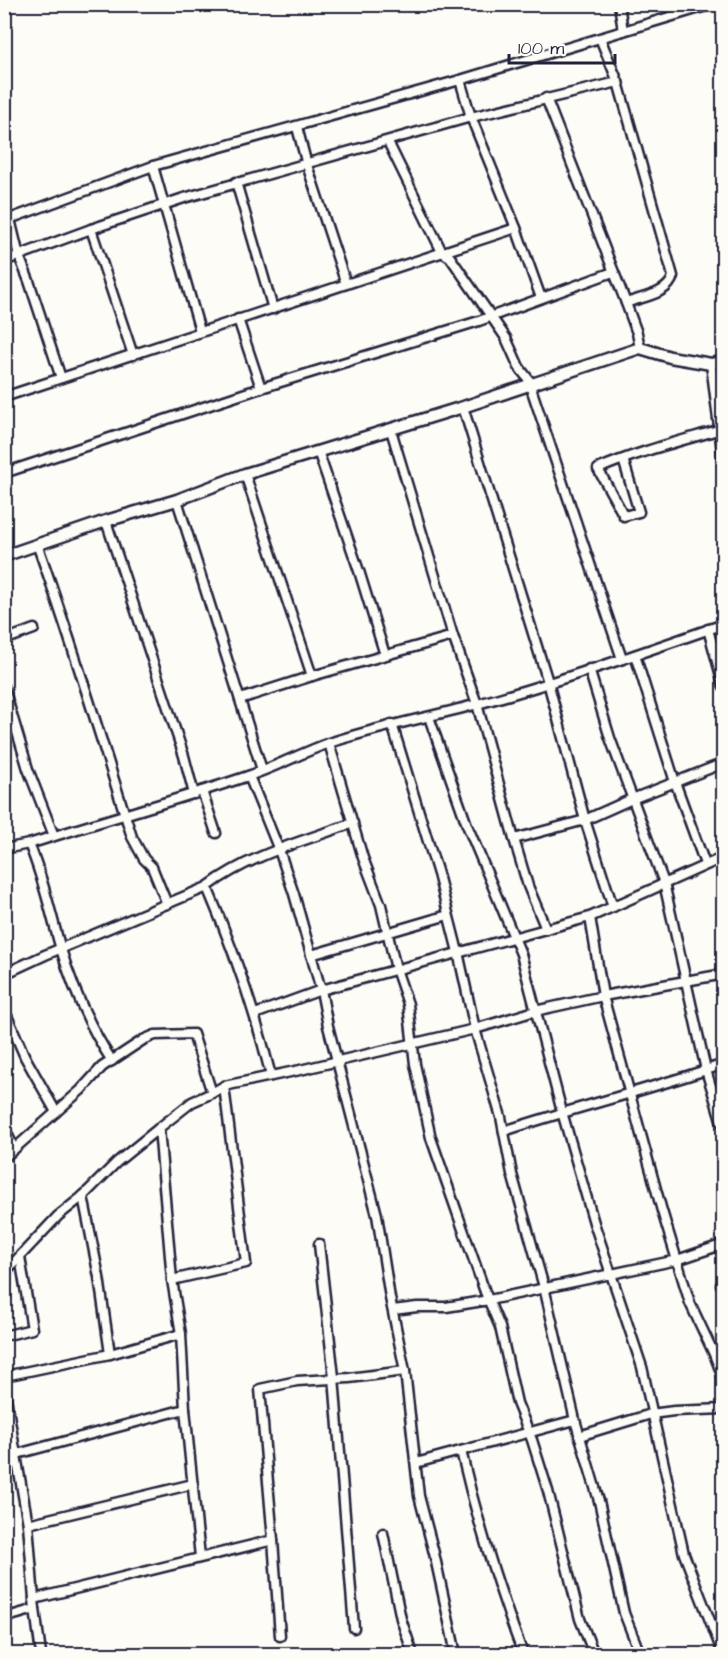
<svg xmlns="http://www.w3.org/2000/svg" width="728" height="1659" viewBox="0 0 728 1659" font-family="'Architects Daughter',sans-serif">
	<rect width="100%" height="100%" fill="#fdfcf7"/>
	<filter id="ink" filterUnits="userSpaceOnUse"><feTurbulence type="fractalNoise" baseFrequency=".0167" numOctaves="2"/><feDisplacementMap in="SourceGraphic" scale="12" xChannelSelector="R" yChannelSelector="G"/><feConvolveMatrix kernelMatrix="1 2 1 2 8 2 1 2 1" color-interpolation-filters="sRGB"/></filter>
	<g filter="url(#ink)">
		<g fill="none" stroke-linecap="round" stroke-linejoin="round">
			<defs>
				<g id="minor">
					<path d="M 619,4 L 623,31"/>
					<path d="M 600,38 L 618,82 L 673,276 C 669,294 642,297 626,303"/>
					<path d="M 460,80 L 471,117 L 516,228 L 541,298"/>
					<path d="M 546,98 L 626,303 L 637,333 L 640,348"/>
					<path d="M 297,127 L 307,165 L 346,284"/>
					<path d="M 388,142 L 442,252 L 450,257 L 506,338 L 519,367 L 532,384"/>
					<path d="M 153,166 L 200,331"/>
					<path d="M 236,182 L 273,309"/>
					<path d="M 10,219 L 19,256 L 29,281 L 61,378"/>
					<path d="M 4,221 L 153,166 L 460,80 L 713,4"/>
					<path d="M 91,229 L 133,355"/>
					<path d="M 4,261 L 91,229 L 184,198 L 471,117 L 618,82"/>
					<path d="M 238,319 L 261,388"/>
					<path d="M 711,364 L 724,467"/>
					<path d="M 530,385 L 622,659"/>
					<path d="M 4,397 L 516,228"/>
					<path d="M 463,407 L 548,682 L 585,820 L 613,907"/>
					<path d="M 391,430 L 453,636 L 477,704 L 514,839 L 528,886 L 546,929"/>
					<path d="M 318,451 L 359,571 L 385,655"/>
					<path d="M 623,459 L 639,512 L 624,516 L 598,469 C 637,452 677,442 718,430"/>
					<path d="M 4,473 L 261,388 L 479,321 L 613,272"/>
					<path d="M 245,474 L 312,676"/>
					<path d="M 177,500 L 262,770"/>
					<path d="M 106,521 L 184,756 L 194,794"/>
					<path d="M 37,544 C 72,641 101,740 132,837 L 144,859 L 152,867 L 167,904"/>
					<path d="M 708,629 L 724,687"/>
					<path d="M 4,640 L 34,629"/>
					<path d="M 635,655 L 675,782 L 705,864"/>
					<path d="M 589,669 L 610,738 L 664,883 L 706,1070 L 724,1129"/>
					<path d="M 4,688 L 28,769 L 54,836"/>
					<path d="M 240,699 L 312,676 L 453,636"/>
					<path d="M 429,717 L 467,825 L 521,954 L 562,1112 L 594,1223 L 642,1367 L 684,1554 L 723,1654"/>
					<path d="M 392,724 L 438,874 L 458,952 L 475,1029 L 501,1117 L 512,1174 L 544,1287 L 575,1420 L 599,1501 L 624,1613 L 640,1654"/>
					<path d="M 329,743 L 363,858 L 381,905 L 396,969 L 408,1004 L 415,1064 L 431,1138 L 485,1292 L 500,1327 L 517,1403 L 532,1440 L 548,1491 L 580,1619 L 594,1654"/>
					<path d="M 249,776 L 279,850 L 294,894 L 321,990 L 328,1026 L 377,1215 L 390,1298 L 405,1371 L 419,1496 L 434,1553 L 456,1654"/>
					<path d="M 202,791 L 216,833"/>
					<path d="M 514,839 L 585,820 L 632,799 L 724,763"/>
					<path d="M 29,844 C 43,877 50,911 60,946 C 72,986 89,1026 112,1061"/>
					<path d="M 4,849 L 29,844 C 101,821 174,801 245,777 C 274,768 301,753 329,743 C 377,727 426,718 474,705 C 558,682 641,653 724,624"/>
					<path d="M 207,887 C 233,948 255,1011 271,1076"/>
					<path d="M 590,917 L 603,996 L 662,1211 L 690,1303 L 714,1354 L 724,1380"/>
					<path d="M 311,955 L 448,915"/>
					<path d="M 4,974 L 45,955 L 207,887 C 249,855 304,841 353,823"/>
					<path d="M 4,1009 L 25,1057 L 56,1112"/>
					<path d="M 255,1014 L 321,990 L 590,917 L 724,857"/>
					<path d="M 4,1126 L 14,1149"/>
					<path d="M 504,1131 C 577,1107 651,1089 724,1064"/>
					<path d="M 4,1158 L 81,1090 L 102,1067 L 143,1040 L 155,1035 L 193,1034 L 212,1093 L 224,1086 L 300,1070 L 475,1029 L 535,1011 L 603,996 L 724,974"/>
					<path d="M 83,1196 L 99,1277 L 110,1354"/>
					<path d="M 319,1244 L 334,1377 L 354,1628"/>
					<path d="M 4,1273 L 58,1216 L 83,1196 L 117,1162 L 159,1128"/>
					<path d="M 172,1280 L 246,1263 L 224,1086"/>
					<path d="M 721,1285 L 724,1284"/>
					<path d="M 393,1310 L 417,1307 L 446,1307 L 489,1300 L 677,1260 L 724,1244"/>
					<path d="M 4,1336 L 32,1329 L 20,1257"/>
					<path d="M 5,1376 L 110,1354 L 181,1334"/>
					<path d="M 4,1386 L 28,1524 L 34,1599"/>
					<path d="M 579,1436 L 651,1414 L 674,1411 L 724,1409"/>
					<path d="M 461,1451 C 477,1520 498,1588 523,1654"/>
					<path d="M 17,1454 L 185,1409"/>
					<path d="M 416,1463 L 575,1420"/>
					<path d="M 28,1524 L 193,1484"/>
					<path d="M 383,1533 L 401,1619 L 413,1654"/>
					<path d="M 273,1540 L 280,1636"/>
					<path d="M 200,1557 L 185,1409 L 181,1334 L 172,1280 L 159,1128 L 192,1102 L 212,1093"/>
					<path d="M 35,1609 L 41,1654"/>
					<path d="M 4,1618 L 35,1609 L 34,1599 L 273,1540 L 260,1389 L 297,1381 L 349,1378 L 405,1371"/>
				</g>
				<path id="tertiary" d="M 4,556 L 106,521 L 177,500 L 245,474 L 463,407 L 640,348 L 670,357 L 711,364 L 724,361"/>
			</defs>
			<use href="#minor" stroke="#22223b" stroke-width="13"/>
			<use href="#tertiary" stroke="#22223b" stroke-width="15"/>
			<use href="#minor" stroke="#fdfcf7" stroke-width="8"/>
			<use href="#tertiary" stroke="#fdfcf7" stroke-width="10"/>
		</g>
	</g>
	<rect width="728" height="1659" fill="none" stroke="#fdfcf7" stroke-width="24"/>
	<rect x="12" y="12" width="704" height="1635" fill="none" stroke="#22223b" stroke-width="2" filter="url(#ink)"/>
	<path d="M509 54v9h106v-9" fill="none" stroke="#22223b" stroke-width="3"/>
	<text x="518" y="54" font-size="18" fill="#22223b" stroke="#fdfcf7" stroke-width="4.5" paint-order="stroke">100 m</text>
</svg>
